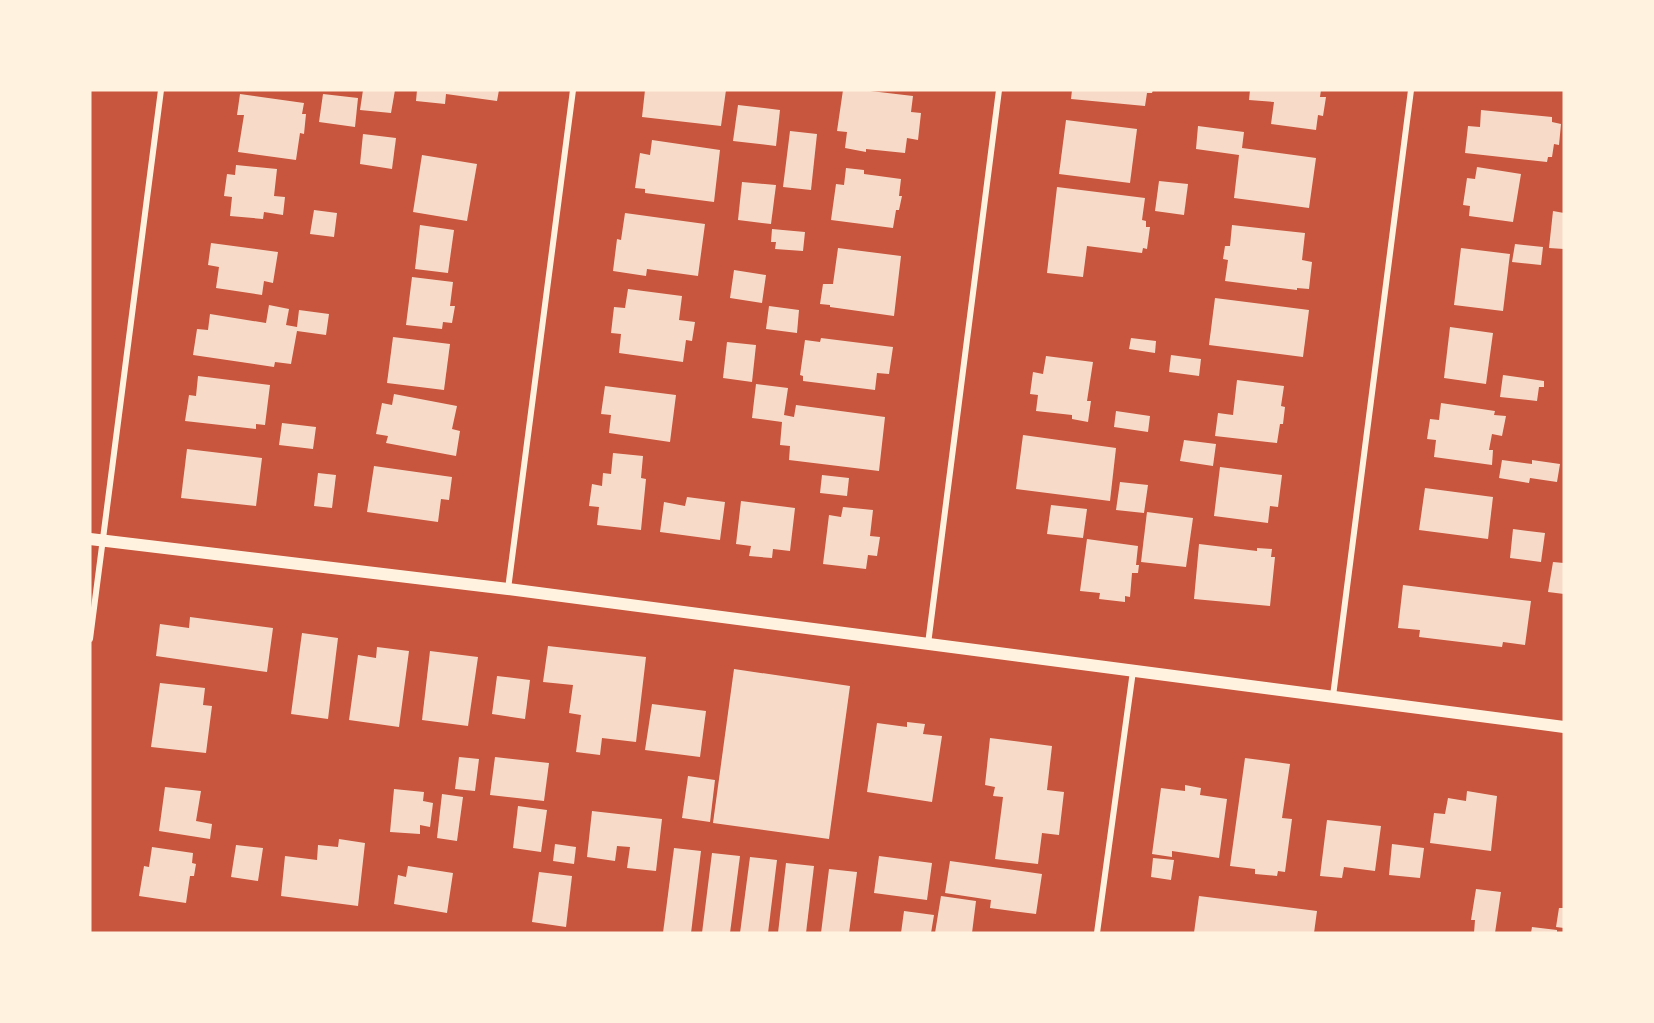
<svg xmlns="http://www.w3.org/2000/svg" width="1654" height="1023" viewBox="0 0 1654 1023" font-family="'Source Sans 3',sans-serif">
	<rect width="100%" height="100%" fill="#c8553d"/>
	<g fill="#f7dbc8">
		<path d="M 363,90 L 395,90 L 391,113 L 360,110 Z"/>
		<path d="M 417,90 L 499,90 L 497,101 L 446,94 L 445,104 L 416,101 Z"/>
		<path d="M 645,90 L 726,90 L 721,126 L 642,117 Z"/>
		<path d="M 843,90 L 862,90 L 913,96 L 911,112 L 921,113 L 918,140 L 907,138 L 905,153 L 866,149 L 866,152 L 845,148 L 847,132 L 837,131 Z"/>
		<path d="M 1072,90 L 1153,90 L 1152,93 L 1147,93 L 1145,106 L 1071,99 Z"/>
		<path d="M 1250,90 L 1321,90 L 1320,97 L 1326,97 L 1323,116 L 1318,115 L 1316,130 L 1271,124 L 1274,102 L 1249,100 Z"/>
		<path d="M 240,94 L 304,103 L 302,114 L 306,114 L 304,134 L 300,133 L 296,160 L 238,152 L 244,115 L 237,115 Z"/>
		<path d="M 323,94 L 358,98 L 355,127 L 319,122 Z"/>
		<path d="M 738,105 L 780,110 L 776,146 L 733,141 Z"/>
		<path d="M 1481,110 L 1552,117 L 1552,122 L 1561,124 L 1559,145 L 1554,144 L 1552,157 L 1548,157 L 1547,162 L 1465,153 L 1468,126 L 1480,127 Z"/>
		<path d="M 1066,120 L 1137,129 L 1130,183 L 1059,174 Z"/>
		<path d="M 1198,126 L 1244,132 L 1242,148 L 1316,158 L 1309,208 L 1234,198 L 1239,155 L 1196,149 Z"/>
		<path d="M 790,131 L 817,134 L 811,190 L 783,187 Z"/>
		<path d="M 363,134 L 396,138 L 392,169 L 360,164 Z"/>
		<path d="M 652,140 L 720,150 L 714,202 L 645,193 L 645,189 L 635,188 L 640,153 L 650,155 Z"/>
		<path d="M 422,155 L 477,164 L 467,221 L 413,212 Z"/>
		<path d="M 236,165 L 277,169 L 274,196 L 285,197 L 283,215 L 264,212 L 263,219 L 230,216 L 232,197 L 224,196 L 227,174 L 235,175 Z"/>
		<path d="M 1477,167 L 1521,174 L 1513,222 L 1469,216 L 1470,206 L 1463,205 L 1467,178 L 1475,179 Z"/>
		<path d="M 846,168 L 864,170 L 864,174 L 901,179 L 899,196 L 902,196 L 899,210 L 896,210 L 893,228 L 831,220 L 836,184 L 844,185 Z"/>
		<path d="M 1159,181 L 1188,184 L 1184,215 L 1155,211 Z"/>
		<path d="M 742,182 L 776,185 L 771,224 L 738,220 Z"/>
		<path d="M 1057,187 L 1145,198 L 1142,220 L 1146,221 L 1146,227 L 1150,227 L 1147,249 L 1143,248 L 1142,253 L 1087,246 L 1083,277 L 1047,273 Z"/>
		<path d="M 314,210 L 337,213 L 334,237 L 310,234 Z"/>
		<path d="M 1553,211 L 1564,213 L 1564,249 L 1549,248 Z"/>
		<path d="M 625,213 L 705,224 L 698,276 L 647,269 L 646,276 L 613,271 L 617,239 L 621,240 Z"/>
		<path d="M 420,225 L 454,230 L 448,273 L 415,269 Z"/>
		<path d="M 1232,225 L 1305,233 L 1302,260 L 1312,262 L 1309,289 L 1297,288 L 1297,290 L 1225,281 L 1228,260 L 1223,259 L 1225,246 L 1230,246 Z"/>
		<path d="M 772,229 L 805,232 L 803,251 L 775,249 L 776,242 L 771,242 Z"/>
		<path d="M 211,243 L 278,252 L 273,283 L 264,281 L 262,295 L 216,288 L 219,267 L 208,265 Z"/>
		<path d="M 1515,244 L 1543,247 L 1541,265 L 1512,262 Z"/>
		<path d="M 838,248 L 901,256 L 894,316 L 830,307 L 830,305 L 820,304 L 823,284 L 833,284 Z"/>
		<path d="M 1461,248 L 1510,254 L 1503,311 L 1454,305 Z"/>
		<path d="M 734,270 L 766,275 L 762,303 L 730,298 Z"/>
		<path d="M 412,277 L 453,282 L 450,306 L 455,306 L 452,323 L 443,322 L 442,329 L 406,325 Z"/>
		<path d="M 628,289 L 682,296 L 679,320 L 695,322 L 692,341 L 686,340 L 683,362 L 619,353 L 621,334 L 611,333 L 614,307 L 625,308 Z"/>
		<path d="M 1215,298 L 1309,310 L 1303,357 L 1209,345 Z"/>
		<path d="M 269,305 L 289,309 L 286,325 L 297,327 L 299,310 L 329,314 L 326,335 L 297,331 L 291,364 L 275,362 L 274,367 L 193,355 L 197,329 L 208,330 L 210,314 L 266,323 Z"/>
		<path d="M 769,306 L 799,310 L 797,333 L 766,329 Z"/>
		<path d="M 1450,327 L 1493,333 L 1486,384 L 1444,378 Z"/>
		<path d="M 393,337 L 450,344 L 444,390 L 387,383 Z"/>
		<path d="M 821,338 L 893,347 L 889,374 L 877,373 L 875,390 L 803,381 L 803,376 L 800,375 L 805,340 L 820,342 Z"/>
		<path d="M 1131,338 L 1156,341 L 1155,353 L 1129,349 Z"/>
		<path d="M 727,342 L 756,345 L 752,382 L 723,378 Z"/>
		<path d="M 1171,355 L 1201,359 L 1199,376 L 1169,372 Z"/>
		<path d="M 1046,356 L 1093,362 L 1087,401 L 1091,401 L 1088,422 L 1072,419 L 1072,415 L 1036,411 L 1038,395 L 1030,394 L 1033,372 L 1043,374 Z"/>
		<path d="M 1503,375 L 1544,381 L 1544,387 L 1539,387 L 1537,401 L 1500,397 Z"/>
		<path d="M 198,376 L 270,385 L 265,425 L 256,424 L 256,429 L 185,421 L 189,395 L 196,396 Z"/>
		<path d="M 1237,380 L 1284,386 L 1281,406 L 1285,407 L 1283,424 L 1280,424 L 1277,443 L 1215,436 L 1218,413 L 1233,415 Z"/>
		<path d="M 756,384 L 788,388 L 784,415 L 794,417 L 796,405 L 885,417 L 879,471 L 789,460 L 790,446 L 780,445 L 782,422 L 752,418 Z"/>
		<path d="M 605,386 L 676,395 L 670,442 L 609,433 L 611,415 L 601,414 Z"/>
		<path d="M 394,394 L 457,406 L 452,429 L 460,431 L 456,456 L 386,443 L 388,436 L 376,434 L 382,403 L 392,405 Z"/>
		<path d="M 1441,403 L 1495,411 L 1494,415 L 1506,416 L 1502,436 L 1492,434 L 1489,450 L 1493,450 L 1492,465 L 1434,457 L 1436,440 L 1427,439 L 1430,419 L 1439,420 Z"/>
		<path d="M 1116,411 L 1150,416 L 1148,432 L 1114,427 Z"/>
		<path d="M 282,423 L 316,427 L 313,449 L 279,445 Z"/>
		<path d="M 1023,435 L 1116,448 L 1110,501 L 1016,489 Z"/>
		<path d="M 1184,440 L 1216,444 L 1213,466 L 1180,461 Z"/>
		<path d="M 187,449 L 262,458 L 256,506 L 181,498 Z"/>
		<path d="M 613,453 L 643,456 L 641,478 L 646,479 L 641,530 L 597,525 L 599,507 L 589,506 L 592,484 L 602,486 L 603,473 L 611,474 Z"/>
		<path d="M 1502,460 L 1532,464 L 1532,460 L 1560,464 L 1557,482 L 1530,478 L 1529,483 L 1499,478 Z"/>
		<path d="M 374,466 L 452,477 L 449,500 L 441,499 L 438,522 L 367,512 Z"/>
		<path d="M 1220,467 L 1282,475 L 1278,507 L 1270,506 L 1268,523 L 1214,516 Z"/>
		<path d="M 318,473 L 336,475 L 332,508 L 314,506 Z"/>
		<path d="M 822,475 L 849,478 L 847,496 L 820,493 Z"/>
		<path d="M 1120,482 L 1148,485 L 1144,513 L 1116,510 Z"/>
		<path d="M 1425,488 L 1493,497 L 1488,539 L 1419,530 Z"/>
		<path d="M 687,497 L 725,502 L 720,540 L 660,532 L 664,502 L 685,506 Z"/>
		<path d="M 741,501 L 795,508 L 790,551 L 773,549 L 772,558 L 749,556 L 751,546 L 736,544 Z"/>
		<path d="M 1051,505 L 1087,509 L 1083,538 L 1047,534 Z"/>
		<path d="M 843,507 L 873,510 L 870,536 L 880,537 L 877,556 L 868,555 L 866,569 L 823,564 L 829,515 L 841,517 Z"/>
		<path d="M 1147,512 L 1193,518 L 1186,567 L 1141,562 Z"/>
		<path d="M 1513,529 L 1545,533 L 1541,562 L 1510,558 Z"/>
		<path d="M 1087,539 L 1138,546 L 1136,565 L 1139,565 L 1138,573 L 1132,573 L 1130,597 L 1125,596 L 1125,602 L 1099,599 L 1100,593 L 1080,591 Z"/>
		<path d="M 1199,544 L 1257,551 L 1257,548 L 1272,549 L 1271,557 L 1275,557 L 1270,606 L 1194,599 Z"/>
		<path d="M 1553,562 L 1564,563 L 1564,594 L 1548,592 Z"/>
		<path d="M 1403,585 L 1531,601 L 1525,645 L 1503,642 L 1502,647 L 1419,637 L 1420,630 L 1398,628 Z"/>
		<path d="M 190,617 L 273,628 L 267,672 L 156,656 L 160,624 L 189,628 Z"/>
		<path d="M 302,633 L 338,638 L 328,719 L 291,714 Z"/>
		<path d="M 548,646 L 646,657 L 636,742 L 602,738 L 600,755 L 576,752 L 581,715 L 569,713 L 573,685 L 543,682 Z"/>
		<path d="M 377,647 L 409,651 L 399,727 L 349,720 L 358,655 L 376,658 Z"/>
		<path d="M 430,651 L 478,657 L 468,726 L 422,720 Z"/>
		<path d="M 734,669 L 850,686 L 829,839 L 713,823 Z"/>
		<path d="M 497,676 L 530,680 L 525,719 L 492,714 Z"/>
		<path d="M 160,683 L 205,688 L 203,705 L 212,706 L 206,753 L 151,747 Z"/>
		<path d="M 652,704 L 706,711 L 700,757 L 645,750 Z"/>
		<path d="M 907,722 L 925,724 L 923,734 L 942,736 L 932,802 L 867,792 L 877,723 L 907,727 Z"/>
		<path d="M 990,738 L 1052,746 L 1047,790 L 1064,792 L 1059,835 L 1042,833 L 1038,864 L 995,859 L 1003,797 L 993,796 L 995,787 L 985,785 Z"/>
		<path d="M 459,757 L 479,759 L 475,791 L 455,789 Z"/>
		<path d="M 495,757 L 549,763 L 544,801 L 490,795 Z"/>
		<path d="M 1245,758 L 1290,764 L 1282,818 L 1292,819 L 1285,872 L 1278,871 L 1277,876 L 1255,874 L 1255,869 L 1230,866 Z"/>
		<path d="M 688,776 L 715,780 L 710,822 L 682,818 Z"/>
		<path d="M 1185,785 L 1201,788 L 1200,795 L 1227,799 L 1219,858 L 1172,851 L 1172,857 L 1152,854 L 1161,788 L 1185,791 Z"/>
		<path d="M 165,787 L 201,791 L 196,821 L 212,824 L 210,839 L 159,831 Z"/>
		<path d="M 394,789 L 424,792 L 423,801 L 433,803 L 430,827 L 420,825 L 420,834 L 390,832 Z"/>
		<path d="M 1467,791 L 1497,796 L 1491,851 L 1430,843 L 1434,813 L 1445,814 L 1448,798 L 1466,801 Z"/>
		<path d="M 442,794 L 463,797 L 457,841 L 437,838 Z"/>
		<path d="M 518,806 L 547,810 L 541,852 L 513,848 Z"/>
		<path d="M 592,811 L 662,819 L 656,871 L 627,868 L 630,847 L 617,846 L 615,861 L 587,857 Z"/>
		<path d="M 1327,820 L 1381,826 L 1375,871 L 1344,867 L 1342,878 L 1320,876 Z"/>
		<path d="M 339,839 L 365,843 L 358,906 L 281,896 L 285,856 L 317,860 L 318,845 L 338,847 Z"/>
		<path d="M 555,844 L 576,847 L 574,864 L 553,861 Z"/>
		<path d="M 1392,844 L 1424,848 L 1420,878 L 1389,875 Z"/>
		<path d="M 236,845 L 263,848 L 258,881 L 231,877 Z"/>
		<path d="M 152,847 L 193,853 L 192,863 L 196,864 L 194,876 L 190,876 L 186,903 L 139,896 L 144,866 L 149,867 Z"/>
		<path d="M 674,848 L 701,851 L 691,933 L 663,933 Z"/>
		<path d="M 712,853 L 740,856 L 730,933 L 702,933 Z"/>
		<path d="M 879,856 L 932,863 L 927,900 L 874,893 Z"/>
		<path d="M 750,857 L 777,860 L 768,933 L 740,933 Z"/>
		<path d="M 1153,858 L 1174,860 L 1171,880 L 1151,877 Z"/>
		<path d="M 950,861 L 1042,874 L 1036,914 L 990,908 L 991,900 L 945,893 Z"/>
		<path d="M 786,863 L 814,866 L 806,933 L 778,933 Z"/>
		<path d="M 408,866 L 453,873 L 447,913 L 394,904 L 398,875 L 406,877 Z"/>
		<path d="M 829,869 L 857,872 L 849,933 L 821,933 Z"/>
		<path d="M 539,872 L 572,876 L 566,927 L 532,922 Z"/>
		<path d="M 1476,889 L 1501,892 L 1495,933 L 1474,933 L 1475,920 L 1471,920 Z"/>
		<path d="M 941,896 L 976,901 L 972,933 L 935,933 Z"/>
		<path d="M 1199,896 L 1317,911 L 1314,933 L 1194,933 Z"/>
		<path d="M 1559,908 L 1564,908 L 1564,928 L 1556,927 Z"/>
		<path d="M 904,911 L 934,915 L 931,933 L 901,933 Z"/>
		<path d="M 1532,927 L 1557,930 L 1557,933 L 1531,933 Z"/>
	</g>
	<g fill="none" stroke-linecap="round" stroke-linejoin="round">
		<g stroke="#fff3e0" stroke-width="6">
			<path d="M 508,589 L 573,90"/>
			<path d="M 90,639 L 161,90"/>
			<path d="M 928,644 L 999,90"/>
			<path d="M 1333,696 L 1411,90"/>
			<path d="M 1097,933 L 1133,671"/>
		</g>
		<path stroke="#fff3e0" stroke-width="12" d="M 90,539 L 508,589 L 1564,727"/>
	</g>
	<rect width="1654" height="1023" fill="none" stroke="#fff3e0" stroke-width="183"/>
</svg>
